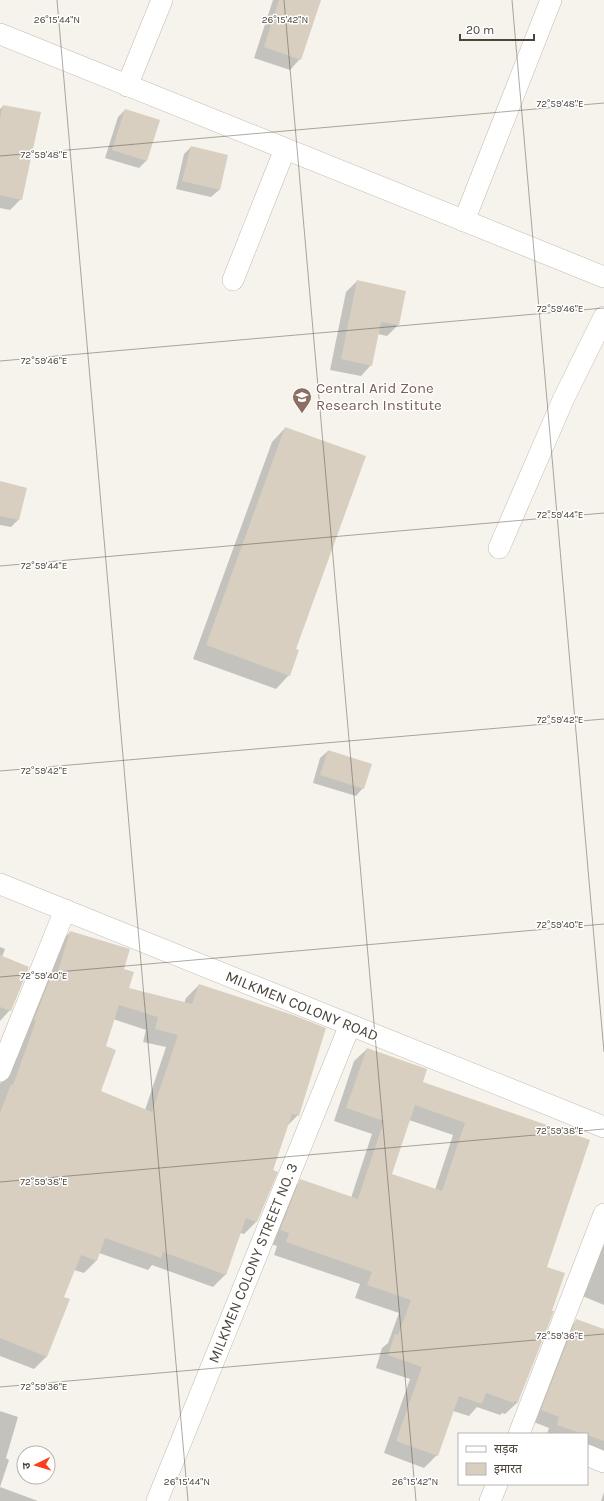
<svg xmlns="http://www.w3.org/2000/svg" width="604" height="1501" viewBox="0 0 604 1501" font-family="Karla,'Noto Sans Devanagari',sans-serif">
	<rect width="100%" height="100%" fill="#f6f3ec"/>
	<g fill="#0003" fill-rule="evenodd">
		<path d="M 273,0 L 320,0 L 300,59 L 290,70 L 254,58 Z"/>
		<path d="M 3,106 L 21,199 L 10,210 L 0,208 L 0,109 Z"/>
		<path d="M 125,110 L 159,120 L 146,161 L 139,168 L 105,158 L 118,117 Z"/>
		<path d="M 191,147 L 227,156 L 219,190 L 211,197 L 176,189 L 184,154 Z"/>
		<path d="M 357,281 L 398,325 L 387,336 L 378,334 L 371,365 L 361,376 L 330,370 L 346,292 Z"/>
		<path d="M 285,428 L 295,649 L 289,675 L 276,689 L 193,659 L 272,442 Z"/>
		<path d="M 0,482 L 26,488 L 18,520 L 11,527 L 0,525 Z"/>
		<path d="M 328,751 L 363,788 L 356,796 L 313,783 L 320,758 Z"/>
		<path d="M 70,932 L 123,970 L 128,989 L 184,1003 L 186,998 L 199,985 L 298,1115 L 287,1126 L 256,1222 L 244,1234 L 240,1233 L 226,1274 L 213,1287 L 152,1265 L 148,1270 L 99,1253 L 96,1261 L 84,1273 L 74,1270 L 63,1297 L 69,1300 L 46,1357 L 34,1369 L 0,1356 L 0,1084 L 58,945 ZM 113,1019 L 146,1030 L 143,1042 L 166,1047 L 145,1110 L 100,1092 L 105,1046 Z"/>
		<path d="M 0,947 L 5,949 L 2,957 L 10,1010 L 0,1021 Z"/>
		<path d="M 367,1049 L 421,1083 L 589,1140 L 546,1267 L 518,1402 L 505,1414 L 502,1413 L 500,1415 L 477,1407 L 469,1416 L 453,1411 L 437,1455 L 424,1468 L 384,1453 L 410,1379 L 376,1368 L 382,1348 L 388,1343 L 399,1313 L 355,1298 L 360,1284 L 274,1255 L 277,1246 L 268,1243 L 288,1193 L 301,1181 L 351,1198 L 372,1134 L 334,1121 L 354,1061 ZM 409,1120 L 453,1135 L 435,1190 L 390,1175 Z"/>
		<path d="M 604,1232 L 604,1305 L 580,1295 Z"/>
		<path d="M 577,1320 L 604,1330 L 604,1455 L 587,1450 L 587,1434 L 547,1434 L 549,1428 L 531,1421 L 566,1331 Z"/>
		<path d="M 0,1411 L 18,1417 L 6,1458 L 9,1460 L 0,1487 L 38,1501 L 0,1501 Z"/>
		<path d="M 604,1492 L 604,1501 L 601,1501 Z"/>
	</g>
	<g fill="#d8cfc1" fill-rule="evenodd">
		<path d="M 279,0 L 321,0 L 301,60 L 264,47 Z"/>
		<path d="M 3,105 L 41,112 L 22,200 L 0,195 L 0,118 Z"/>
		<path d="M 125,109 L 160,120 L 147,161 L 112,150 Z"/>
		<path d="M 191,146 L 228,155 L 220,190 L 182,181 Z"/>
		<path d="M 357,280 L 406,291 L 399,325 L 381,322 L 372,366 L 341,359 Z"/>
		<path d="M 285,427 L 366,456 L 296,649 L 299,650 L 290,676 L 206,645 Z"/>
		<path d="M 0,481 L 27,488 L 19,520 L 0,516 Z"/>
		<path d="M 328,750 L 372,764 L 364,789 L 320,775 Z"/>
		<path d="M 70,931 L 130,949 L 124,969 L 134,972 L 129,988 L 192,1004 L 199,984 L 293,1015 L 326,1028 L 299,1116 L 292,1114 L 273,1170 L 278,1172 L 257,1222 L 246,1218 L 226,1275 L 163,1252 L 161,1258 L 105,1238 L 97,1261 L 81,1255 L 64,1297 L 70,1299 L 47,1357 L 0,1338 L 0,1113 L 11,1084 L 13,1085 L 36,1021 L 34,1020 L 51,976 L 56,978 ZM 119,1005 L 158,1017 L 155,1029 L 178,1035 L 152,1112 L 101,1091 L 116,1050 L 106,1046 Z"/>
		<path d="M 0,955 L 29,967 L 11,1011 L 0,1007 Z"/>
		<path d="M 367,1048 L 427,1069 L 423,1082 L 590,1140 L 547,1267 L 565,1273 L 552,1311 L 554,1311 L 518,1402 L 514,1401 L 514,1403 L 486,1393 L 482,1404 L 459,1396 L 438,1456 L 396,1441 L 422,1367 L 388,1355 L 395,1334 L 398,1335 L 411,1300 L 367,1285 L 372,1272 L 286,1242 L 289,1233 L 280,1230 L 300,1179 L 358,1199 L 384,1121 L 346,1108 ZM 415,1105 L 465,1123 L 442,1191 L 392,1174 Z"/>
		<path d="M 576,1319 L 604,1329 L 604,1441 L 587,1435 L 587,1434 L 583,1434 L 557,1425 L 559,1417 L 541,1410 Z"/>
	</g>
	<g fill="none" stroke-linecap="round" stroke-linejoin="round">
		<defs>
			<g id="minor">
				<path d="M 0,34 L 604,277"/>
				<path d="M 127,86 L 162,0"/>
				<path d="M 464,221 L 551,0"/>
				<path d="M 233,280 L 285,149"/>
				<path d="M 499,548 L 563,400 L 604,317"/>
				<path d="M 0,884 L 604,1127"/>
				<path d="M 0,1071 L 65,910"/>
				<path d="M 519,1434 L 604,1214"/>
				<path d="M 587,1455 L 604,1462"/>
				<path d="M 157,1501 L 350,1025"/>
				<path d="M 490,1501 L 497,1484"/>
			</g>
		</defs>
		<use href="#minor" stroke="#c2bbae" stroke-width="22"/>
		<use href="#minor" stroke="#fff" stroke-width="21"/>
	</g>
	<path fill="none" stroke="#4b4439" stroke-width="1" stroke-opacity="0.45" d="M 57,0 L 188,1501M 284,0 L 416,1501M 512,0 L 604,1052M 0,156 L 604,103M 0,361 L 604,308M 0,566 L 604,513M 0,771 L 604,719M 0,977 L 604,924M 0,1182 L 604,1129M 0,1387 L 604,1334"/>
	<defs>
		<symbol id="university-pin" viewBox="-11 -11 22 30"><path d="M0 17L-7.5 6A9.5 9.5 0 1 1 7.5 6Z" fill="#8d6e63" stroke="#fff"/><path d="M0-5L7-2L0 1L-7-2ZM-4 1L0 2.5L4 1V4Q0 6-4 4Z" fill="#fff"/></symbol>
	</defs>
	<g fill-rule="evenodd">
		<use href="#university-pin" x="291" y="386" width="22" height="30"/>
	</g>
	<g text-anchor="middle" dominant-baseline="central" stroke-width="3" stroke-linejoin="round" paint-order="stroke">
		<g font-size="15" fill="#785e54" stroke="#fff" text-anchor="start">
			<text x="316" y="388">Central Arid Zone<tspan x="316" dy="17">Research Institute</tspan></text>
		</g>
		<g font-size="15" fill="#4b4439" stroke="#fff">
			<text transform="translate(302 1006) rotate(22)">MILKMEN COLONY ROAD</text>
			<text transform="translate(253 1263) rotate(-68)">MILKMEN COLONY STREET NO. 3</text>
		</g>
	</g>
	<g font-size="10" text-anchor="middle" fill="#4b4439" stroke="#fff" stroke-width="3" stroke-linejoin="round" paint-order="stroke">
		<text x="57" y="23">26°15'44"N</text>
		<text x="285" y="23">26°15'42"N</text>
		<text x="560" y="107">72°59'48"E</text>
		<text x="44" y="158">72°59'48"E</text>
		<text x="560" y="312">72°59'46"E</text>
		<text x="44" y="364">72°59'46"E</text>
		<text x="560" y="518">72°59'44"E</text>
		<text x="44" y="569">72°59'44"E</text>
		<text x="560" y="723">72°59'42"E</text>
		<text x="44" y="774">72°59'42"E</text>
		<text x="560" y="928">72°59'40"E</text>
		<text x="44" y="979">72°59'40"E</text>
		<text x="560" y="1134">72°59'38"E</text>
		<text x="44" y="1185">72°59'38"E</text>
		<text x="560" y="1339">72°59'36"E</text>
		<text x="44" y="1390">72°59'36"E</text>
		<text x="187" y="1485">26°15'44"N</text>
		<text x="415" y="1485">26°15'42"N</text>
	</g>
	<rect x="458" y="1433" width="130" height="52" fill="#ffffff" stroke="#b7b4b0"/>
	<rect x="466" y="1446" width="20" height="6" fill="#ffffff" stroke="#b7b4b0"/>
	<text x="494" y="1453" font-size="12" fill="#4b4439">सड़क</text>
	<rect x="466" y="1463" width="20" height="12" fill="#d8cfc1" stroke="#b7b4b0"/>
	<text x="494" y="1473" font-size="12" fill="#4b4439">इमारत</text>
	<g transform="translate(36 1465) rotate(265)"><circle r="19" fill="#ffffff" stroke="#b7b4b0"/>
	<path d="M0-3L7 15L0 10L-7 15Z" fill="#fc3f1d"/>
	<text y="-6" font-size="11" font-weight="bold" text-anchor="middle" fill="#4b4439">उ</text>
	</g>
	<path d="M460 34v6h74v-6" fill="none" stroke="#4b4439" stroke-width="2"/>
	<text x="466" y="34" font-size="12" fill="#4b4439" stroke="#ffffff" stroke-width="3" paint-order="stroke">20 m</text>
</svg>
